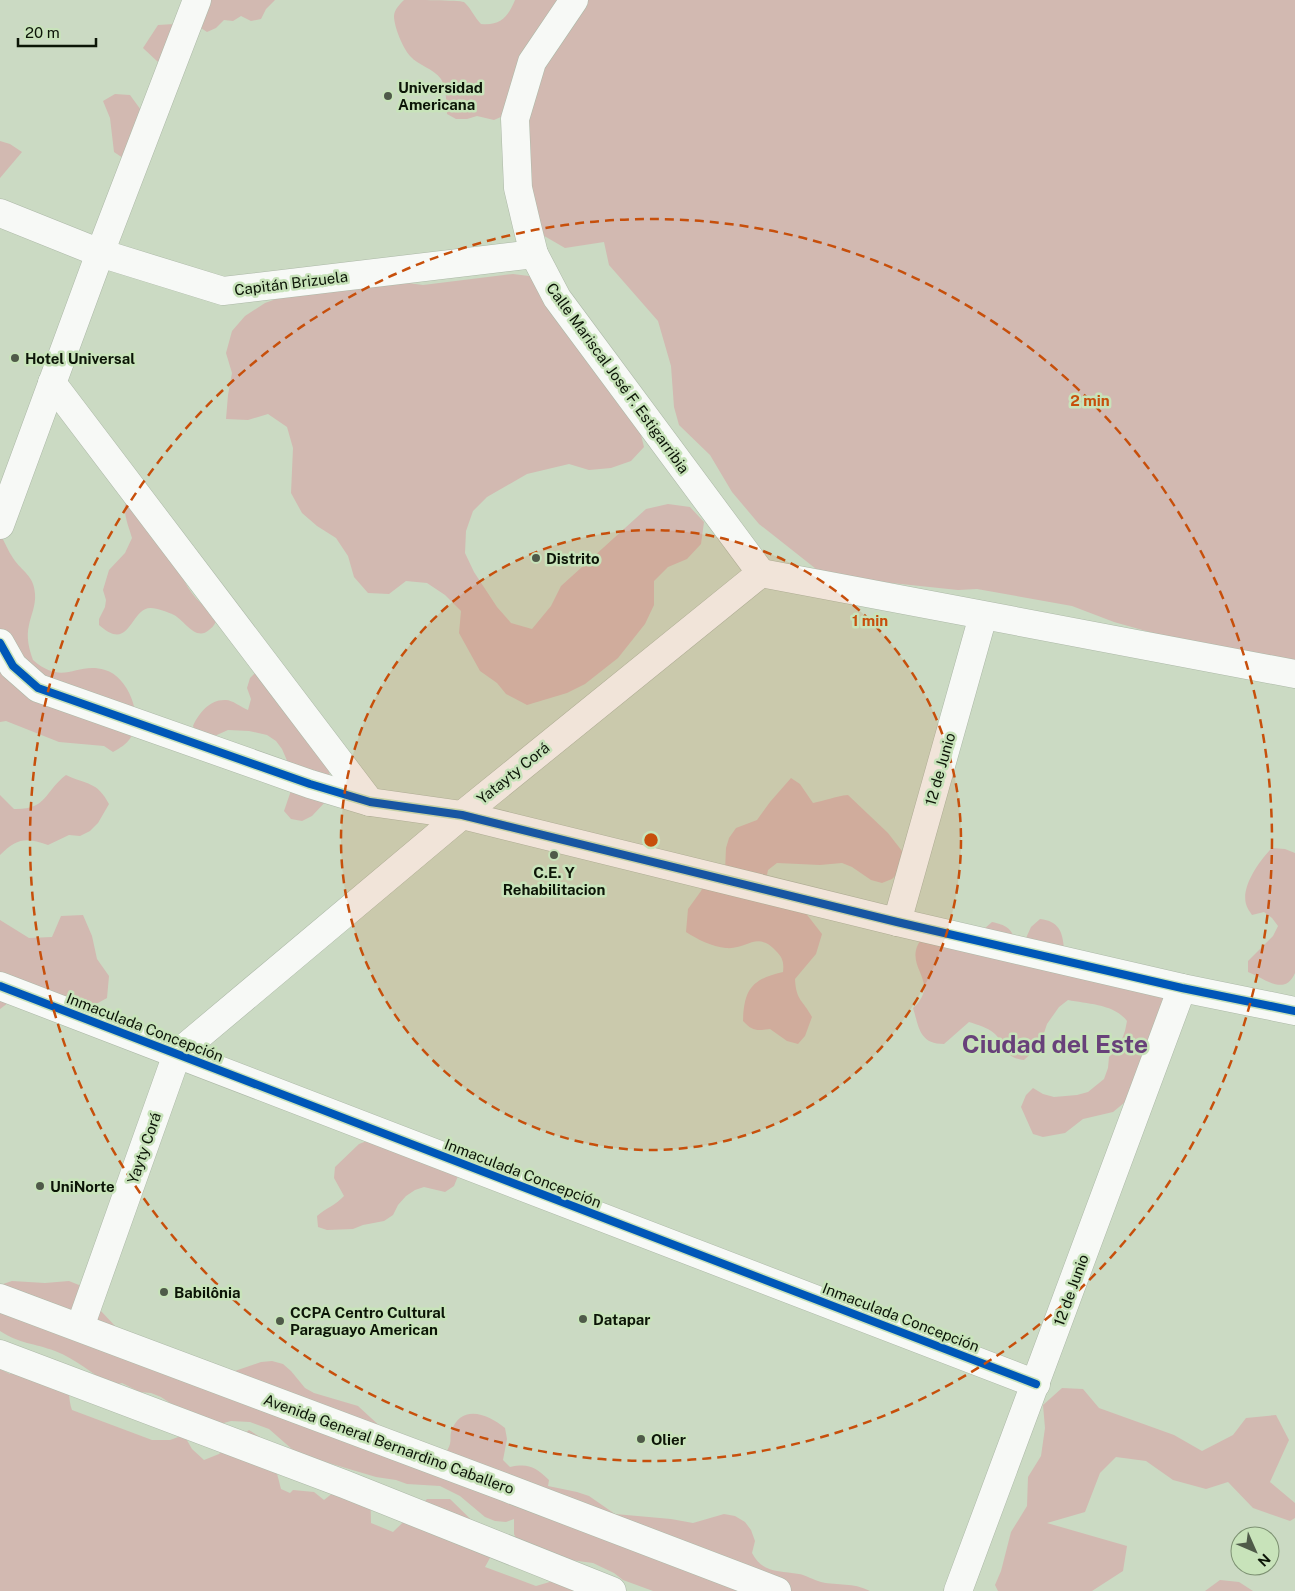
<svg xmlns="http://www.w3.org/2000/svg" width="1295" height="1591" viewBox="0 0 1295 1591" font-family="'Public Sans',sans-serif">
	<rect width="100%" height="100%" fill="#cbdac3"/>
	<g fill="#d2b9b1">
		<path d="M 203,0 L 275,0 L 266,9 L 261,19 L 251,21 L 241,16 L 233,21 L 224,20 L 216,28 L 207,32 L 198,26 Z"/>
		<path d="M 404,0 C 414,0 458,0 464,2 C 471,8 474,17 481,24 C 500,26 508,17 515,0 L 562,0 L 503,116 L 494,120 L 477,116 L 467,119 L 456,119 L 447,114 C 446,103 447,89 441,79 C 433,68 419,66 410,56 C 403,48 394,27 394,16 C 394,10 400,4 404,0 Z"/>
		<path d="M 578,0 L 1295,0 L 1295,673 L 1114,622 L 1072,606 L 977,589 L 958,590 L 825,576 L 759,524 L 732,492 L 710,455 L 679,425 L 674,407 L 671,366 L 658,321 L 609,265 L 604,242 L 565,248 L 527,226 L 515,119 L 558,43 Z"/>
		<path d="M 174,24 L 165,57 L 158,62 L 143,48 L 158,25 Z"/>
		<path d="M 115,94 L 130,95 L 146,117 L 129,162 L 114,152 L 110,118 L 103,101 Z"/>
		<path d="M 0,141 L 10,144 L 22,152 L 0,178 Z"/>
		<path d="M 513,274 L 537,277 L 639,427 L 644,447 L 631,461 L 611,468 L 589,470 L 569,464 L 527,474 L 487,497 L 473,511 L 466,531 L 465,553 L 474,572 L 497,607 L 511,623 L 532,629 L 551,606 L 561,586 L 646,509 L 668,504 L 690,507 L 704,522 L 701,544 L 687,559 L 668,567 L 654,581 L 654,605 L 645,624 L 618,658 L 585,684 L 567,693 L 527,705 L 506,694 L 497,683 L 480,671 L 459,633 L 461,611 L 445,595 L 427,583 L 406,581 L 389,594 L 368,593 L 354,577 L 348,556 L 336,538 L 317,526 L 302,513 L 291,493 L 293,448 L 287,427 L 268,414 L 248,420 L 226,419 L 228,395 L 232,373 L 226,353 L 232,331 L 245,316 L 265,303 L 287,295 L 332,292 L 400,282 L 423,285 Z"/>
		<path d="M 126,501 L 182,575 C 188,593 203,606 217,617 C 216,623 214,626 209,630 C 196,642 184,620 174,615 C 168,612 157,608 151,608 C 130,607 131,654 99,625 L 99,619 L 105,607 L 106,600 L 103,590 L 109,570 L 125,553 L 132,538 C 129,527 122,512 126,501 Z"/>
		<path d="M 0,534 C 5,542 8,551 13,558 C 22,572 34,575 35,594 C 36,605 31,615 29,625 C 26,637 29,649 33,660 C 64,687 76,661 105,670 C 128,676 144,717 131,737 C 127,744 120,748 113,752 L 104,746 L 59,742 L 6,721 L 0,722 Z"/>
		<path d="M 258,670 L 328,769 L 331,779 L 328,799 L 312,816 L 302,821 L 291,819 L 284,811 L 295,779 L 282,749 L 276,741 L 267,735 L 249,731 L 228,730 L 208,739 L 198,736 L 193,726 C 199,713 210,699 226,700 C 232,700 241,707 248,710 L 251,699 L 247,688 L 250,678 Z"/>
		<path d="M 66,775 C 87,785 97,781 109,804 L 98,823 L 90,831 L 80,836 L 69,835 L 48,845 C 26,837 17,838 0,855 L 0,795 L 14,809 C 47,810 44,792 66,775 Z"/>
		<path d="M 791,778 L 800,784 L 813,803 C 825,801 835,796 848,795 L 888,833 L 902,851 L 904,862 L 899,872 L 892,879 L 882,883 L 871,880 L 852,867 L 842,863 L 820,865 L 777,863 L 768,870 L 766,880 L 801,907 L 822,934 L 816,954 L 795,979 C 796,1001 803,1000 812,1017 L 805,1036 L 798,1044 L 787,1041 L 770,1029 C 757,1031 752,1031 743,1021 C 744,989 752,979 783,972 C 784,963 783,958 776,951 C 757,930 747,950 726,948 C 712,947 697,939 686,932 L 688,909 L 701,891 L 705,881 L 725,871 L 726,848 L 729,838 L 736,828 L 757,820 L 770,802 Z"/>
		<path d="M 1272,848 L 1285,849 L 1295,853 L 1295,973 C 1285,997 1264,978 1248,972 L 1248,961 L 1273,936 L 1278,926 L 1272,918 L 1264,912 L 1252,915 C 1250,912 1247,908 1246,904 C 1241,886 1260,860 1272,848 Z"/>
		<path d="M 83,915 L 92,936 L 97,959 L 109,976 L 107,998 L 89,1008 L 8,1003 L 0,1009 L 0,920 L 29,938 L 52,937 L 61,916 Z"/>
		<path d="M 1040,919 C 1059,921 1063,932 1064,950 L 1165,997 L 1130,1098 L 1113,1112 L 1083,1119 L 1065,1133 L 1043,1137 L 1033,1134 L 1021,1107 L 1026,1095 L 1033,1088 L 1043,1094 L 1054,1097 L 1077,1095 L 1088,1092 L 1104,1079 L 1108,1068 L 1109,1057 L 1121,1042 L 1125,1031 L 1127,1021 C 1114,1004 1088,1004 1068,1000 L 1059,1007 L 1047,1024 L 1040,1045 L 1024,1060 C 1004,1058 1007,1046 995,1034 C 987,1027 978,1025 969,1022 L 944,1044 C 919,1044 919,1027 913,1008 C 943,980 900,967 922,938 L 984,929 L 992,922 C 1006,925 1011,928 1016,941 L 1026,938 L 1031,927 Z"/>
		<path d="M 369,1140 L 458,1176 L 454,1186 L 445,1192 L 424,1187 L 415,1190 L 406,1196 L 398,1205 L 393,1215 L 384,1221 L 363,1225 L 353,1229 L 327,1230 L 318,1227 L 317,1216 C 326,1208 336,1205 344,1196 L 334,1178 L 335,1167 L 359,1144 Z"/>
		<path d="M 12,1281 L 45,1283 L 69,1281 L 79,1285 L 100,1310 L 116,1327 L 127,1332 L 226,1374 L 261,1362 L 272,1361 L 283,1364 L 291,1371 L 305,1388 L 314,1393 L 358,1406 L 383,1429 L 445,1454 C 447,1451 449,1447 450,1444 C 451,1440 450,1436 451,1432 C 461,1403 488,1414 505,1428 L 507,1439 L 503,1460 L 510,1467 C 529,1463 535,1467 549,1480 L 548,1486 L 577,1492 L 589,1496 L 615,1514 L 671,1519 L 693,1523 L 724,1514 L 735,1516 L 745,1522 L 751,1530 L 755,1541 L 752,1553 C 763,1574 779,1570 799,1574 C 806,1575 813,1580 821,1582 C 839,1586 852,1582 870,1591 L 653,1591 L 623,1580 L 614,1573 L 593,1563 L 548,1557 L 519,1544 L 514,1534 L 514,1519 L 506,1522 L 495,1521 L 485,1517 L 460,1496 L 440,1486 L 407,1484 L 396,1480 L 376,1477 L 312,1458 L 293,1450 L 269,1429 L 250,1422 L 231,1421 L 220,1424 L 190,1416 L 161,1397 L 151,1393 L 140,1392 L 122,1383 L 111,1386 C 93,1374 76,1359 55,1351 C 34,1343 20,1344 0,1331 L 0,1285 Z"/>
		<path d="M 32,1353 C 48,1357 60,1360 66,1378 C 70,1388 68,1399 72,1410 L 152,1440 L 170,1440 L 184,1435 L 192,1449 L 204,1460 L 219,1454 L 249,1430 L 269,1443 L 281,1489 L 290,1493 L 293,1490 L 314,1492 L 324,1500 L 344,1484 L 370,1484 L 371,1523 L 393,1532 L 427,1499 L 450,1499 L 497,1545 L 485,1567 L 536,1586 L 587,1571 L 613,1591 L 0,1591 L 0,1369 L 10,1374 Z"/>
		<path d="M 1062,1388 L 1083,1389 L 1099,1408 L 1174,1435 L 1202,1451 L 1233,1435 L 1246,1418 L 1276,1415 L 1289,1440 L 1270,1482 L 1295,1503 L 1295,1518 L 1290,1521 L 1253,1508 L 1228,1482 L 1206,1489 L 1173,1480 L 1146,1461 L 1116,1457 L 1100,1473 L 1085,1512 L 1047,1523 L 1127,1546 L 1123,1571 L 1092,1591 L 998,1591 L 995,1585 L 1001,1571 L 1011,1532 L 1027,1506 L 1028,1477 L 1041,1456 L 1045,1428 L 1043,1405 Z"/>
		<path d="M 1220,1580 L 1239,1582 L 1253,1591 L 1205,1591 Z"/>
	</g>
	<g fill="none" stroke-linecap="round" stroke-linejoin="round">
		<defs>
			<g id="minor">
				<path d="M 574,0 L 532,62 L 515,119 L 518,188 L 527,226 L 534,254 L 557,298 L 761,573"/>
				<path d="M 0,213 L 100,253 L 223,291 L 534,254"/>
				<path d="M 52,383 L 370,802"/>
				<path d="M 0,525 L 100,253 L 197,0"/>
				<path d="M 761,573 L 1295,674"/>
				<path d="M 0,643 L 13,666 L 38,688 L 310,784 L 370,802 L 462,815 L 897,922 L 1182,988 L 1295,1011"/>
				<path d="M 897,922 L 983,616"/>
				<path d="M 0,986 L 1036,1384"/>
				<path d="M 80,1327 L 177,1054 L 462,815 L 761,573"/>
				<path d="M 958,1591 L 1182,988"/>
			</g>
			<g id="major">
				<path d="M 0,1298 L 507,1488 L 777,1591"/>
				<path d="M 0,1354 L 344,1484 L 612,1591"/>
			</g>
		</defs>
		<use href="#minor" stroke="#acb8a7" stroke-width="29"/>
		<use href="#major" stroke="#acb8a7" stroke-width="29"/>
		<use href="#minor" stroke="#f7f9f6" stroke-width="28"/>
		<use href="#major" stroke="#f7f9f6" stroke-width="28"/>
		<defs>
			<g id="cycleway">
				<path d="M 0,643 L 13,666 L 38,688 L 310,784 L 370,802 L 462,815 L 897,922 L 1182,988 L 1295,1011"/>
				<path d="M 0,986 L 1036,1384"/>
			</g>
		</defs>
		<use href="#cycleway" stroke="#c8e3ba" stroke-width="11"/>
		<use href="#cycleway" stroke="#0057b8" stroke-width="8"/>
	</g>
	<circle cx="651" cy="840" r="310" fill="#c74f0b" fill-opacity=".12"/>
	<g fill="none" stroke="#c74f0b" stroke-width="2.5" stroke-dasharray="9 6">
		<circle cx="651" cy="840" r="310"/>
		<circle cx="651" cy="840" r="621"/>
	</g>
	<g fill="#4f5a49" stroke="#c8e3ba" stroke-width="2">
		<circle cx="388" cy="96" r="5"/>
		<circle cx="15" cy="358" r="5"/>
		<circle cx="536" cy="558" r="5"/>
		<circle cx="554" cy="855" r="5"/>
		<circle cx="40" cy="1186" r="5"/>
		<circle cx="164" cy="1292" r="5"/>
		<circle cx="583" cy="1319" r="5"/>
		<circle cx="280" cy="1321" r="5"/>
		<circle cx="641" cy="1439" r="5"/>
	</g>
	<g text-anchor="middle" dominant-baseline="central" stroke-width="5" stroke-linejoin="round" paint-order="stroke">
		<g font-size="15" font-weight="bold" fill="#0c1507" stroke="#c8e3ba" text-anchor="start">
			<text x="398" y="87">Universidad<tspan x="398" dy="17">Americana</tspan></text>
			<text x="25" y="358">Hotel Universal</text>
			<text x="546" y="558">Distrito</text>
			<text x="554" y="872" text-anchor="middle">C.E. Y<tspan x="554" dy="17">Rehabilitacion</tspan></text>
			<text x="50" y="1186">UniNorte</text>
			<text x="174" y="1292">Babilônia</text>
			<text x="290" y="1312">CCPA Centro Cultural<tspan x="290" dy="17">Paraguayo American</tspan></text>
			<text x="593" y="1319">Datapar</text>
			<text x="651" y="1439">Olier</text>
		</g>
		<g font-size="15" fill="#0c1507" stroke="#c8e3ba">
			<text transform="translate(291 283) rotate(-7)">Capitán Brizuela</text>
			<text transform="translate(618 378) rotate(54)">Calle Mariscal José F. Estigarribia</text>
			<text transform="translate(940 769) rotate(-74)">12 de Junio</text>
			<text transform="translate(513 773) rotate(-39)">Yatayty Corá</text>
			<text transform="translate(145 1027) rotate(21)">Inmaculada Concepción</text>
			<text transform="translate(144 1148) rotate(-71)">Yayty Corá</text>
			<text transform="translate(523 1173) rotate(21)">Inmaculada Concepción</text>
			<text transform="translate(1071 1290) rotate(-70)">12 de Junio</text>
			<text transform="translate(901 1317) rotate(21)">Inmaculada Concepción</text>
			<text transform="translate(389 1444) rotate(20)">Avenida General Bernardino Caballero</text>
		</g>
		<g font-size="25" font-weight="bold" fill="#68417a" stroke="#c8e3ba">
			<text x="1055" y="1044">Ciudad del Este</text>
		</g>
	</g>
	<circle cx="651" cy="840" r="8" fill="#c74f0b" stroke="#c8e3ba" stroke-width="2.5"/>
	<g font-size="15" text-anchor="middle" font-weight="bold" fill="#c74f0b" stroke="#c8e3ba" stroke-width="5" stroke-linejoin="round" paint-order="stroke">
		<text x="1090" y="406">2 min</text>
		<text x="870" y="626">1 min</text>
	</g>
	<g transform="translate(1255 1551) rotate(135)"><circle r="24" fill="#c8e3ba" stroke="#7d9172"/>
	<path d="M0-4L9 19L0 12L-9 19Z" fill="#4f5a49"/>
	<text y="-8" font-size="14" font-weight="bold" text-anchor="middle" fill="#0c1507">N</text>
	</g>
	<path d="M18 38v8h78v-8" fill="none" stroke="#0c1507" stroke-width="2.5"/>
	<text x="25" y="38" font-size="15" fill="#0c1507" stroke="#c8e3ba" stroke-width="4" paint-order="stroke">20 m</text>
</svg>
